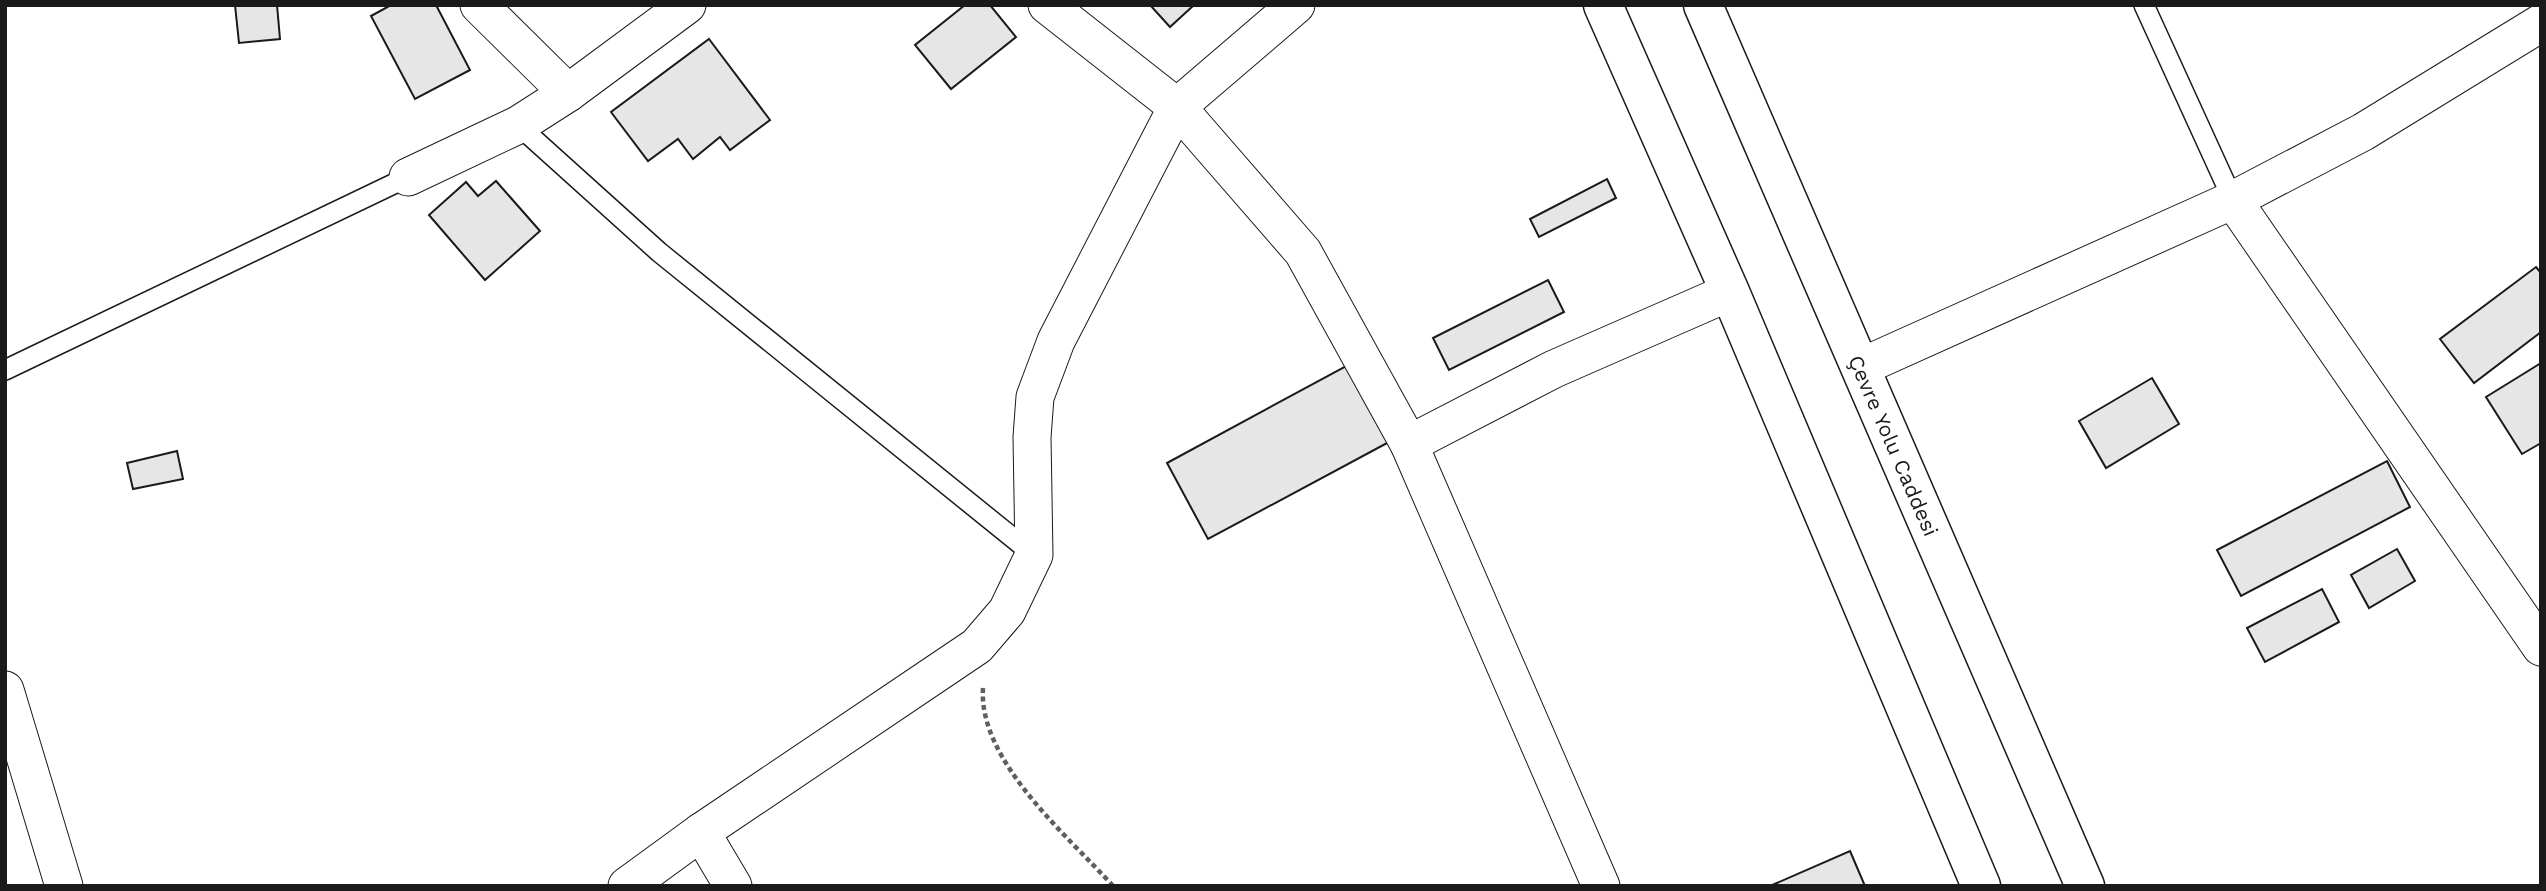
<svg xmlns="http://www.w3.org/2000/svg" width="2546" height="891" viewBox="0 0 2546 891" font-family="'Work Sans',sans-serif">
	<rect width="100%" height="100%" fill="#fff"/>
	<g fill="#e6e6e6" stroke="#1a1a1a" stroke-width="2">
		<path d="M 235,5 L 277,5 L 280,39 L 239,43 Z"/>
		<path d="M 391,5 L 436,5 L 470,70 L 415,99 L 371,16 Z"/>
		<path d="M 965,5 L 990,5 L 1016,37 L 951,89 L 915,45 Z"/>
		<path d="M 1150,5 L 1194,5 L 1170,27 Z"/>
		<path d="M 709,39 L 770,120 L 730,150 L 720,137 L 693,159 L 678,139 L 648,161 L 611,112 Z"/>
		<path d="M 1607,179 L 1616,198 L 1539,237 L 1530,219 Z"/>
		<path d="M 496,181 L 540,231 L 485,280 L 429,215 L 466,182 L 478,196 Z"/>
		<path d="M 2536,267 L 2541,273 L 2541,332 L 2474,383 L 2440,339 Z"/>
		<path d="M 1548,280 L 1564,312 L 1449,370 L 1433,338 Z"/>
		<path d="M 2541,363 L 2541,443 L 2522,454 L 2486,397 Z"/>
		<path d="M 1348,365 L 1389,442 L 1208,539 L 1167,463 Z"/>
		<path d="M 2152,378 L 2179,424 L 2106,468 L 2079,421 Z"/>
		<path d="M 177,451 L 183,479 L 133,489 L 127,463 Z"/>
		<path d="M 2387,461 L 2410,507 L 2241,596 L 2217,550 Z"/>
		<path d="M 2397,549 L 2415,581 L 2369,608 L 2351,575 Z"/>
		<path d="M 2322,589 L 2339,622 L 2265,662 L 2247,628 Z"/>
		<path d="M 1850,851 L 1865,886 L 1770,886 Z"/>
	</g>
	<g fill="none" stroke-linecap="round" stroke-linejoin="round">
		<defs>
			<g id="service">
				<path d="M 2144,5 L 2233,200"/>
				<path d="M 518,125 L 659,252 L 1034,555"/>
				<path d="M 5,370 L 408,177"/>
			</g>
			<g id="minor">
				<path d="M 479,5 L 568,93"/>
				<path d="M 1047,5 L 1177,107 L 1303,252 L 1409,444 L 1554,369 L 1730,292"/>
				<path d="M 408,177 L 518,125 L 568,93 L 687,5"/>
				<path d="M 2233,200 L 2541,647"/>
				<path d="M 1861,367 L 2233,200 L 2363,132 L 2541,23"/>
				<path d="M 1409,444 L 1601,886"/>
				<path d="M 5,690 L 64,886"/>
				<path d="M 701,832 L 733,886"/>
				<path d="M 627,886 L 701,832 L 977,646 L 1007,611 L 1034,555 L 1032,437 L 1035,397 L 1056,341 L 1177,107 L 1296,5"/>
			</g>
			<g id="trunk">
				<path d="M 1603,5 L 1730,292 L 1981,886"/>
				<path id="s1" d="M 1703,5 L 2085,886"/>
			</g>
		</defs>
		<use href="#service" stroke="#1a1a1a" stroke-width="22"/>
		<use href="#minor" stroke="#1a1a1a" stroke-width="39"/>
		<use href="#trunk" stroke="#1a1a1a" stroke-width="41"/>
		<path stroke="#5f5f5f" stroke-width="4.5" stroke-dasharray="5 3.5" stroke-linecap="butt" d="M 983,688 C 978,761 1068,836 1113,886"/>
		<use href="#service" stroke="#fff" stroke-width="19"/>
		<use href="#minor" stroke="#fff" stroke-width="37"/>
		<use href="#trunk" stroke="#fff" stroke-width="38"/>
	</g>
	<g text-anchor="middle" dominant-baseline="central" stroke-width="5" stroke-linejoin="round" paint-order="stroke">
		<g font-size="21" fill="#1a1a1a" stroke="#fff">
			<text stroke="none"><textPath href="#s1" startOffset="480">Çevre Yolu Caddesi</textPath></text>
		</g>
	</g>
	<rect width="2546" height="891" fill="none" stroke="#1a1a1a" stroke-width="14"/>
</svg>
